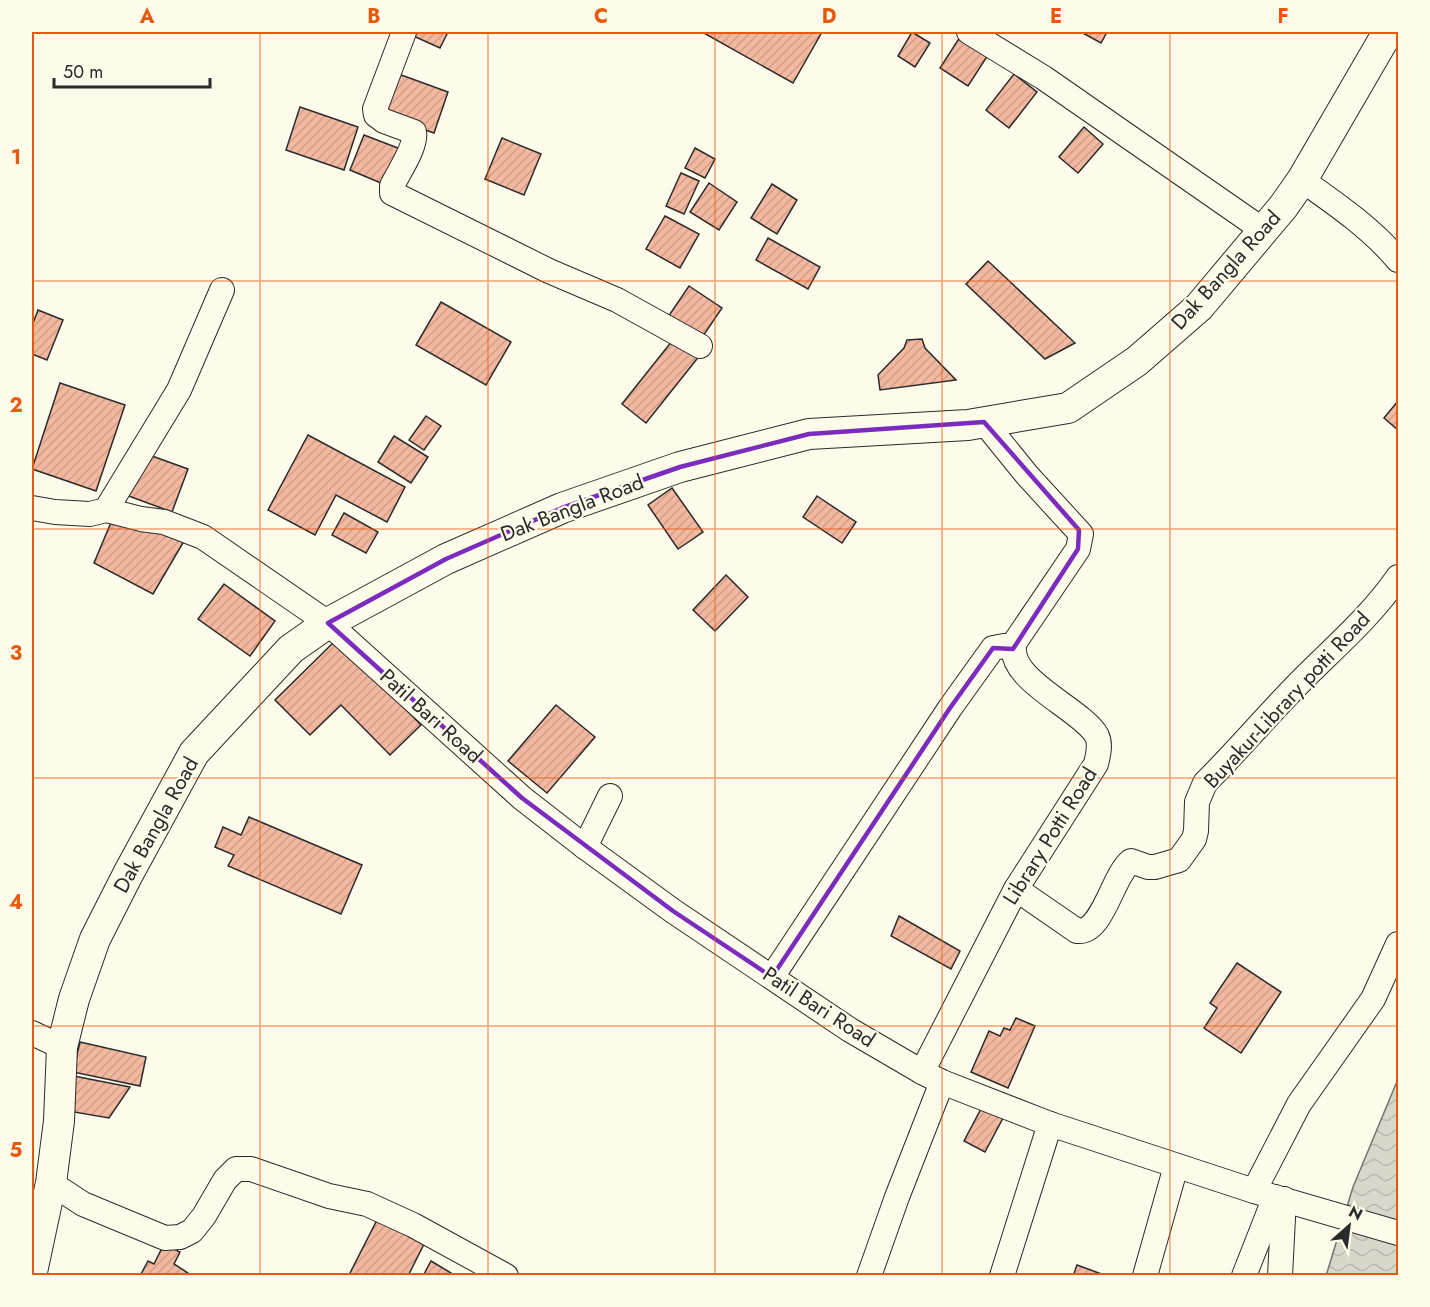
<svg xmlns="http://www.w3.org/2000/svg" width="1430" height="1307" viewBox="0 0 1430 1307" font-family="Jost,sans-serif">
	<defs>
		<pattern id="water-waves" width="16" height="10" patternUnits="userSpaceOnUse" patternTransform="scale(1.5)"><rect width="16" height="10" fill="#d8d7c9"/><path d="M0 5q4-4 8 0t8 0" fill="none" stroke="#bab9ad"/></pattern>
		<pattern id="building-hatch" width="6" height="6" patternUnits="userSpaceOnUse" patternTransform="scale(1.5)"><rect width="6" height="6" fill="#f2b8a0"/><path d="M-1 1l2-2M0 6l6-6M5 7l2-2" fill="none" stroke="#d09e8a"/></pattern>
	</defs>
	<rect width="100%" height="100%" fill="#fdfbea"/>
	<path fill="url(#water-waves)" stroke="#74746e" stroke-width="1.5" d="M 1398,1079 L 1398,1275 L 1326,1276 L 1353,1187 Z"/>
	<g fill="url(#building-hatch)" stroke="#2b2b2b" stroke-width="1.5">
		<path d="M 411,32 L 448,32 L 440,48 L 409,34 Z"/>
		<path d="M 702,32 L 822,32 L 793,83 Z"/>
		<path d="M 912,32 L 930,43 L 915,67 L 898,56 Z"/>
		<path d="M 1081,32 L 1107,32 L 1101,43 Z"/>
		<path d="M 960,37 L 988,55 L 968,86 L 940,68 Z"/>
		<path d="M 393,72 L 448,92 L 434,133 L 379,114 Z"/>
		<path d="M 1014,74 L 1037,92 L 1009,128 L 986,110 Z"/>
		<path d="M 300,107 L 358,127 L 344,170 L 286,150 Z"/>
		<path d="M 1084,127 L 1103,144 L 1078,173 L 1059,157 Z"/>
		<path d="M 364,135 L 403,150 L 388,186 L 350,170 Z"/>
		<path d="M 502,138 L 541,154 L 524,195 L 485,179 Z"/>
		<path d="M 695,148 L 715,159 L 705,178 L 685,168 Z"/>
		<path d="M 681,173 L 699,181 L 684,214 L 666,206 Z"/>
		<path d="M 709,183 L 737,202 L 719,230 L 690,212 Z"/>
		<path d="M 772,184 L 797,200 L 777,234 L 751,218 Z"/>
		<path d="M 665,216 L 699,234 L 680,268 L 646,249 Z"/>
		<path d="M 768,238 L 820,267 L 808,289 L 756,260 Z"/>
		<path d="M 988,261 L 1075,343 L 1045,359 L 966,284 Z"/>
		<path d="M 689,286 L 722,308 L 701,339 L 668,317 Z"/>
		<path d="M 441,302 L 511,342 L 486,385 L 416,345 Z"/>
		<path d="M 38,310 L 63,320 L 47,360 L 32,354 L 32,326 Z"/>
		<path d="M 676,336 L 700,355 L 646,423 L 622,404 Z"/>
		<path d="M 922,339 L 925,348 L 956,380 L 880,390 L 878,375 L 904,348 L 907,340 Z"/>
		<path d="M 60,383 L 125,405 L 96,491 L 32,469 Z"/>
		<path d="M 1398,401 L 1398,430 L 1384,418 Z"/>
		<path d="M 426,416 L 441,426 L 424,450 L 409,440 Z"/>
		<path d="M 308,435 L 405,487 L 387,522 L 336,495 L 315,535 L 268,510 Z"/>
		<path d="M 394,436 L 428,457 L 411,483 L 378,462 Z"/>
		<path d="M 141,452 L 188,469 L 172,512 L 126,495 Z"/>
		<path d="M 672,488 L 703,532 L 678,549 L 648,505 Z"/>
		<path d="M 817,496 L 856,522 L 842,543 L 803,517 Z"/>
		<path d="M 115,513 L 184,541 L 153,594 L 94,563 Z"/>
		<path d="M 344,513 L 378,532 L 366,553 L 332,535 Z"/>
		<path d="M 726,575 L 748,597 L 715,631 L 693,610 Z"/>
		<path d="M 224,584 L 275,621 L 250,656 L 198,619 Z"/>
		<path d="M 337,639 L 421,725 L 390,755 L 341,705 L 310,735 L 275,700 Z"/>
		<path d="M 556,705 L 595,737 L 547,793 L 508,761 Z"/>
		<path d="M 249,817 L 362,865 L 341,914 L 228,866 L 234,855 L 215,847 L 223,827 L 241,835 Z"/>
		<path d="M 899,916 L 960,951 L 951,969 L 891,936 Z"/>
		<path d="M 1237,963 L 1281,992 L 1241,1053 L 1204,1028 L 1217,1008 L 1210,1003 Z"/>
		<path d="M 1016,1018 L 1035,1026 L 1008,1088 L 971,1072 L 989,1031 L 1000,1036 L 1004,1028 L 1010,1030 Z"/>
		<path d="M 80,1042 L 146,1057 L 140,1086 L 73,1072 Z"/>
		<path d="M 74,1076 L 130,1087 L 109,1118 L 68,1111 Z"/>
		<path d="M 982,1107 L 1003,1118 L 985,1152 L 964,1141 Z"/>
		<path d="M 377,1220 L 424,1244 L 408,1276 L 349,1275 Z"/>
		<path d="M 164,1244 L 180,1252 L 174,1264 L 188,1273 L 187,1276 L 140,1276 L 148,1261 L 154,1264 Z"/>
		<path d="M 431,1261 L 456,1276 L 423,1276 Z"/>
		<path d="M 1077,1265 L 1107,1276 L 1073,1276 Z"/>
	</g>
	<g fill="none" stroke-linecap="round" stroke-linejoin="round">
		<defs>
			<g id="minor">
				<path d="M 404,32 L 375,109 L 376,115 L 384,121 L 414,132 C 417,146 398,173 392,186 L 392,193 L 549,271 L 617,300 L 700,346"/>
				<path d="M 969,32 L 1044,78 L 1263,230"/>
				<path d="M 1302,180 C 1336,204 1371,228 1398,260"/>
				<path d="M 32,508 L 55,512 L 90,514 L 106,510 L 141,519 L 164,522 L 203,537 L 328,623 L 522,798 L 585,847 L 673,911 L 850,1030 L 922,1072 L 942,1082 L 1050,1124 L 1254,1191 L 1398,1233"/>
				<path d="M 106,510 L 179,390 L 222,290"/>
				<path d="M 585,847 L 610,796"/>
				<path d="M 1016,889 L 1077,931 C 1103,934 1112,876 1131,861 L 1148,867 L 1155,867 L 1179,860 L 1194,839 L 1196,831 L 1197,802 L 1205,783 C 1239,749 1270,712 1304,678 C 1336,646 1372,615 1398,577"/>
				<path d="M 772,977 L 950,708 L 993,648 L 1004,646 L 1013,649"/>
				<path d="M 32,1033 L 62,1047"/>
				<path d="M 922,1072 L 1016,889 L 1096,764 C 1098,755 1101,745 1097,736 C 1083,709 1003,679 1015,642 L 1078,549 L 1081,534 L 1027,475 L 984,422"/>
				<path d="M 51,1183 L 83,1204 L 165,1238 L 180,1237 L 192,1231 L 204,1216 L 225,1180 L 236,1169 L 251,1169 L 329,1196 L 367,1204 L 413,1225 L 506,1276"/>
				<path d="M 1254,1191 L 1299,1104 L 1373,999 L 1398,944"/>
				<path d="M 869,1276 L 897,1197 L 942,1082"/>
				<path d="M 1002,1276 L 1050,1124"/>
				<path d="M 1145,1276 L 1176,1166"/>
				<path d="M 1244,1276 L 1275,1197"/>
				<path d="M 1280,1276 L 1284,1199"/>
			</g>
			<path id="major" d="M 32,1272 L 51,1183 L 59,1121 L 62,1047 L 74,999 L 95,939 L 128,874 L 194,753 L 291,649 L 328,623 L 446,559 L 562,508 L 680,467 L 809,434 L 968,425 L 1068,408 L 1137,361 L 1199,307 L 1283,207 L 1302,180 L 1388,32"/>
		</defs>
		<use href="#minor" stroke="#2b2b2b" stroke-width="26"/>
		<use href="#major" stroke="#2b2b2b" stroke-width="32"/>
		<use href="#minor" stroke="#fdfbea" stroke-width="24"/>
		<use href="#major" stroke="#fdfbea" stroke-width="30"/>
	</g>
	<path fill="none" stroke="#7b2cbf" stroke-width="4.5" stroke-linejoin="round" d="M 984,422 L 1079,530 L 1078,549 L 1013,649 L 993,648 L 950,708 L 772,977 L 673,911 L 522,798 L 328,623 L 446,559 L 562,508 L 680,467 L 809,434 Z"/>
	<path fill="none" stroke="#e8590c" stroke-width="1.5" stroke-opacity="0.55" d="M 260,32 L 260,1276M 488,32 L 488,1276M 715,32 L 715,1276M 942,32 L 942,1276M 1170,32 L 1170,1276M 32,281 L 1398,281M 32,529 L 1398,529M 32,778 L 1398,778M 32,1026 L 1398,1026"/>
	<g text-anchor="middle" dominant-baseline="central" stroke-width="4.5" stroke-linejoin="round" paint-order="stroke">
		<g font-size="21" fill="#2b2b2b" stroke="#fdfbea">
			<text transform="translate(1226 270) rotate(-48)">Dak Bangla Road</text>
			<text transform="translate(572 508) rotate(-21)">Dak Bangla Road</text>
			<text transform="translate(1287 700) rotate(-47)">Buyakur-Library potti Road</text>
			<text transform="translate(431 716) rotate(42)">Patil Bari Road</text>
			<text transform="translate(156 825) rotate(-61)">Dak Bangla Road</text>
			<text transform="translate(1050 836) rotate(-58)">Library Potti Road</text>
			<text transform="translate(819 1007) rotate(33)">Patil Bari Road</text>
		</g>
	</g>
	<rect width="1430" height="1307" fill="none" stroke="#fdfbea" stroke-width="66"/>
	<g transform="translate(1349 1226) rotate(28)" stroke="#fdfbea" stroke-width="4.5" paint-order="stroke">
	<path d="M0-4.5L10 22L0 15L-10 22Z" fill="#2b2b2b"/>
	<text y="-9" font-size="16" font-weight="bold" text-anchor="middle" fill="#2b2b2b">N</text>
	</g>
	<path d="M54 78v9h156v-9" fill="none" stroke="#2b2b2b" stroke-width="3"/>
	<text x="63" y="78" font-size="18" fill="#2b2b2b" stroke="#fdfbea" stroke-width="4.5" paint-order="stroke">50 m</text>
	<rect x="33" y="33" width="1364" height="1241" fill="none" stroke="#e8590c" stroke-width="2"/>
	<g font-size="20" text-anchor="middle" font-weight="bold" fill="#e8590c">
		<text x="147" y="23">A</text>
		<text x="374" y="23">B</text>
		<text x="601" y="23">C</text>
		<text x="829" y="23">D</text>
		<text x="1056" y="23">E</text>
		<text x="1283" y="23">F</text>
		<text x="16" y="164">1</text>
		<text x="16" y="412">2</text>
		<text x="16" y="660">3</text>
		<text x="16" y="909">4</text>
		<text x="16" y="1157">5</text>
	</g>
</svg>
